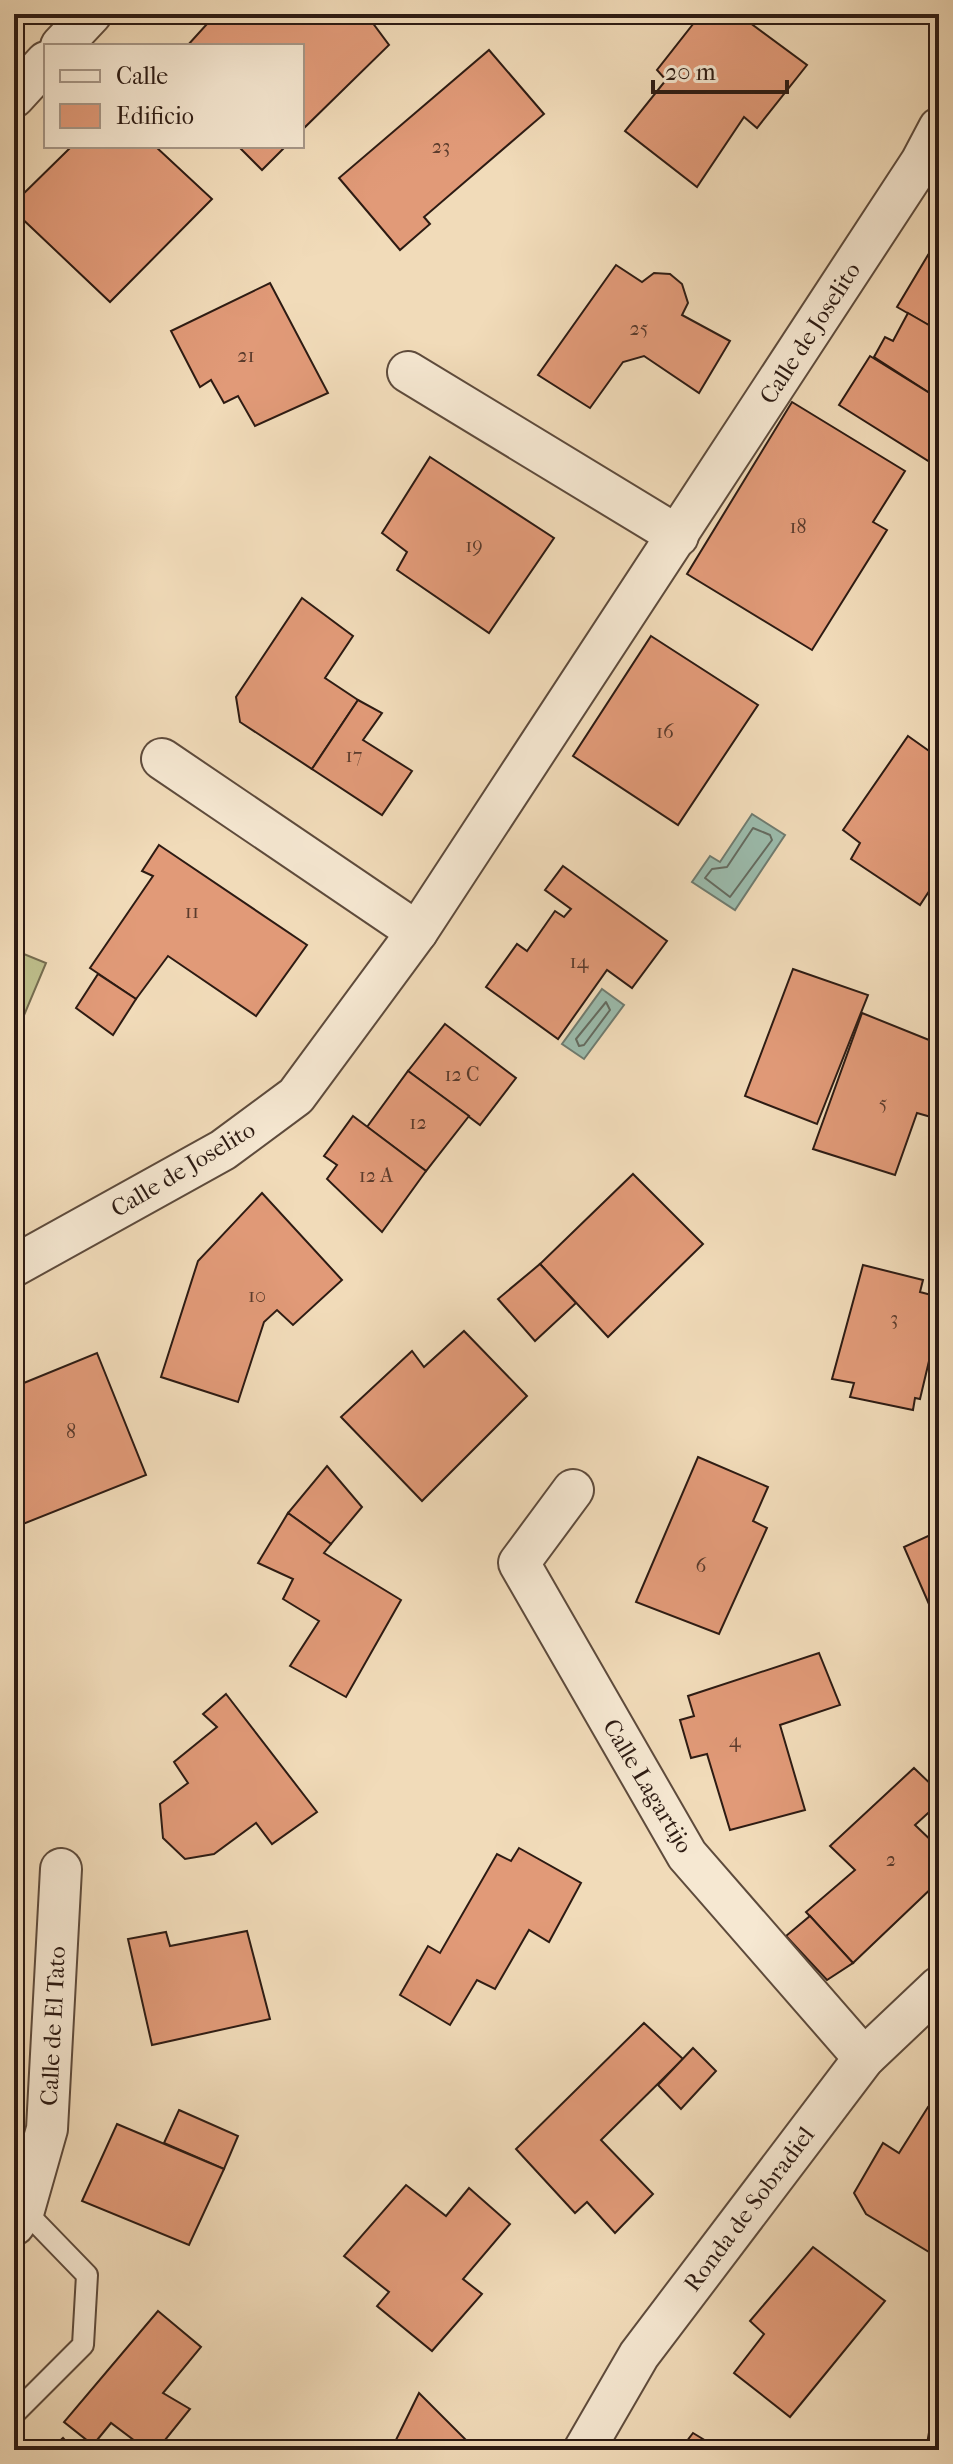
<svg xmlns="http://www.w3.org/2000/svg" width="953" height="2464" viewBox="0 0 953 2464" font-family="'IM FELL French Canon',serif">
	<rect width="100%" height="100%" fill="#f1dbb9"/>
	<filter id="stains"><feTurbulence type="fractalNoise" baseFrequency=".0025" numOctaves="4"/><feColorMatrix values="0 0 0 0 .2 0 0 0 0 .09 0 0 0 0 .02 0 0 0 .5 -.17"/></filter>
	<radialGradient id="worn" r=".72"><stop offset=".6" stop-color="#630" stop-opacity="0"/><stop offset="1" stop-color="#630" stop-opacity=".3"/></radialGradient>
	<path fill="#bebf8c" stroke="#766d50" stroke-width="2" d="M 14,950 L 46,963 L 14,1039 Z"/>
	<g fill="#9bbbac" stroke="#6f7b6f" stroke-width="2">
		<path d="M 752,814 L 785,835 L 735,910 L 692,882 L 710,856 L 720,862 Z"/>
		<path d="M 602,989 L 624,1005 L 584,1059 L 562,1044 Z"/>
	</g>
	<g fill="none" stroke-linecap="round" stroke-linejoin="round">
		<g stroke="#646b60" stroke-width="2">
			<path d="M 753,828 L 770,835 L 772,840 L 730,897 L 705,878 L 712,869 L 727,867 Z"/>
			<path d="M 606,1002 L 610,1010 L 584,1045 L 579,1046 L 576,1039 Z"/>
		</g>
	</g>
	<g fill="#e19a78" stroke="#2d1b13" stroke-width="2">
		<path d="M 216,14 L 366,14 L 389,45 L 302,130 L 302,46 L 187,46 Z"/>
		<path d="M 701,14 L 738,14 L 807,65 L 757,128 L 744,117 L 697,187 L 625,131 L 666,80 L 657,70 Z"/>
		<path d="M 489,50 L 544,114 L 424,217 L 430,224 L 400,250 L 339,178 Z"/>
		<path d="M 72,146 L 155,146 L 212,199 L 110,302 L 14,211 L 14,203 Z"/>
		<path d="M 238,146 L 286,146 L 262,170 Z"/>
		<path d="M 928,255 L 939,262 L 939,331 L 897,307 Z"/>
		<path d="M 616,265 L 642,282 L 654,273 L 670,274 L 682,284 L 688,303 L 682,315 L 730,341 L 699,393 L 644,356 L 623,362 L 590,408 L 538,375 Z"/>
		<path d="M 270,283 L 328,393 L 255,426 L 238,396 L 224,403 L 211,380 L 200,387 L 171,331 Z"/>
		<path d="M 908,313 L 939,331 L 939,399 L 874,357 L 885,337 L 893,341 Z"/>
		<path d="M 870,356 L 939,399 L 936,432 L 939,447 L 930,462 L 839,405 Z"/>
		<path d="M 792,402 L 905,471 L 873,522 L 887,530 L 812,650 L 687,574 Z"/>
		<path d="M 430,457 L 554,538 L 489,633 L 397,570 L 407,552 L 382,533 Z"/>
		<path d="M 302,598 L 353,636 L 325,678 L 358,700 L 312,769 L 240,722 L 236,697 Z"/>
		<path d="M 651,636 L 758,705 L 678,825 L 573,756 Z"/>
		<path d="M 358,700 L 382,713 L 363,740 L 412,771 L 382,815 L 312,769 Z"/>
		<path d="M 908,736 L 939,758 L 939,857 L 936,862 L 939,876 L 920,905 L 851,859 L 860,843 L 843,830 Z"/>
		<path d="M 159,845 L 307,945 L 256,1016 L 168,956 L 136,999 L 90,968 L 153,876 L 142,871 Z"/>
		<path d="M 563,866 L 667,941 L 632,988 L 607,970 L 558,1039 L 486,987 L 517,944 L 527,951 L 555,911 L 564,917 L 571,909 L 545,890 Z"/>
		<path d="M 793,969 L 868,995 L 817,1124 L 745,1096 Z"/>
		<path d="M 98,974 L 136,999 L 113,1035 L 76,1008 Z"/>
		<path d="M 862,1013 L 939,1044 L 939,1092 L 931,1117 L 917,1113 L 895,1175 L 813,1149 Z"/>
		<path d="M 445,1024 L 516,1078 L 480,1125 L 408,1071 Z"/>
		<path d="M 408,1071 L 469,1116 L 426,1171 L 367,1127 Z"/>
		<path d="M 353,1116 L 426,1171 L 382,1232 L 327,1179 L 337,1165 L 324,1156 Z"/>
		<path d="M 633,1174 L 703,1244 L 608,1337 L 540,1264 Z"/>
		<path d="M 262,1193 L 342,1280 L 293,1325 L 277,1310 L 264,1322 L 238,1402 L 161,1377 L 198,1261 Z"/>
		<path d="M 540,1264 L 576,1303 L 535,1341 L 498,1299 Z"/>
		<path d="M 863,1265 L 923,1280 L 920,1292 L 939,1297 L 939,1341 L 934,1340 L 920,1399 L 915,1398 L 913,1410 L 850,1397 L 854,1383 L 832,1379 Z"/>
		<path d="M 464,1331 L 527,1396 L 422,1501 L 341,1417 L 412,1351 L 424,1367 Z"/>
		<path d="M 97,1353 L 146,1475 L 23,1524 L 14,1501 L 14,1387 Z"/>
		<path d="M 698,1457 L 768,1487 L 753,1521 L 767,1528 L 719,1634 L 636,1602 Z"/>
		<path d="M 327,1466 L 362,1507 L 331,1544 L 288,1513 Z"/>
		<path d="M 288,1513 L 331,1544 L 324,1553 L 401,1600 L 346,1697 L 290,1666 L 319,1621 L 283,1599 L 293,1579 L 258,1563 Z"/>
		<path d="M 939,1531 L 939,1627 L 904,1547 Z"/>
		<path d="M 819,1653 L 840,1705 L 780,1725 L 805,1810 L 730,1830 L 707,1754 L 691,1758 L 680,1720 L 694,1716 L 688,1696 Z"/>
		<path d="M 226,1694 L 317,1812 L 272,1844 L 256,1823 L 214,1854 L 185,1859 L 163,1838 L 160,1804 L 188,1783 L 174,1762 L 217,1727 L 203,1714 Z"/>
		<path d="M 914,1768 L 939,1792 L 939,1803 L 915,1825 L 939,1848 L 939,1881 L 853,1963 L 806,1912 L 855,1870 L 830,1846 Z"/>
		<path d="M 519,1848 L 581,1883 L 549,1942 L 529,1930 L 495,1989 L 477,1980 L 450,2025 L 400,1995 L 428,1946 L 440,1953 L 497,1854 L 511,1861 Z"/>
		<path d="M 810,1916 L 853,1963 L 827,1980 L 786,1936 Z"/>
		<path d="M 247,1931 L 270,2019 L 152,2045 L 128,1939 L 166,1932 L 170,1946 Z"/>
		<path d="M 644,2023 L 683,2059 L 601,2140 L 653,2194 L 615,2233 L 587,2202 L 575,2213 L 516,2149 Z"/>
		<path d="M 693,2048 L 716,2071 L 681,2109 L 658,2085 Z"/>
		<path d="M 928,2107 L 939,2113 L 939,2258 L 866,2214 L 854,2193 L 883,2143 L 899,2153 Z"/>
		<path d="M 179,2110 L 238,2136 L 224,2169 L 164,2143 Z"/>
		<path d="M 117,2124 L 224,2169 L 189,2245 L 82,2201 Z"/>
		<path d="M 406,2185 L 446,2216 L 469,2188 L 510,2224 L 463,2279 L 482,2294 L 432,2351 L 377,2306 L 389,2292 L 344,2256 Z"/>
		<path d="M 813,2247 L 885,2301 L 790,2417 L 734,2373 L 764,2334 L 750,2321 Z"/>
		<path d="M 158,2311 L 201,2347 L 163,2393 L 190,2409 L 157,2450 L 147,2450 L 111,2423 L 93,2445 L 64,2422 Z"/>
		<path d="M 419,2393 L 465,2439 L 455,2450 L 403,2450 L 394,2444 Z"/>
		<path d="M 932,2415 L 939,2416 L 939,2450 L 926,2450 Z"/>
		<path d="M 693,2433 L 721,2450 L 680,2450 Z"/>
		<path d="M 63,2438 L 74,2450 L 50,2450 Z"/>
	</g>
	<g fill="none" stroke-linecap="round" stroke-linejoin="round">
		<defs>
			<path id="service" d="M 14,2414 L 83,2345 L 87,2275 L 24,2210"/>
			<g id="minor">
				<path d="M 61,46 L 91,14"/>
				<path d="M 14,97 L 46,62"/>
				<path d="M 408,372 L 678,536"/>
				<path d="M 162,759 L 417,932"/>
				<path d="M 14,1266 L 223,1150 L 296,1096 L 417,932 L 921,162 L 939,128"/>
				<path d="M 573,1490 L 519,1563 L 687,1855 L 864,2058"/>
				<path d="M 14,2225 L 24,2210 L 47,2129 L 61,1869"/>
				<path d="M 584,2450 L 639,2355 L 864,2058 L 939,1987"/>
			</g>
		</defs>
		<use href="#service" stroke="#5e4b3c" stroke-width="24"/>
		<use href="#minor" stroke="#5e4b3c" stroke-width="44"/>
		<use href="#service" stroke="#f6e8d2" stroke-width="20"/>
		<use href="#minor" stroke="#f6e8d2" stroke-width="40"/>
	</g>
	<g text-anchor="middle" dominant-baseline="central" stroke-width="7" stroke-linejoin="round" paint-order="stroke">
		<g font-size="20" fill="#5a3b2c">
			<text x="441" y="146">23</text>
			<text x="639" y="328">25</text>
			<text x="246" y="355">21</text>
			<text x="798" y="526">18</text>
			<text x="474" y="545">19</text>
			<text x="665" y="731">16</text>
			<text x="354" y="755">17</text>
			<text x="192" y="911">11</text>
			<text x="579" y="961">14</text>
			<text x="462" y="1074">12 C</text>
			<text x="883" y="1103">5</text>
			<text x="418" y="1122">12</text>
			<text x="376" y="1175">12 A</text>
			<text x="257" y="1295">10</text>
			<text x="894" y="1318">3</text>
			<text x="71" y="1431">8</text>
			<text x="701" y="1565">6</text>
			<text x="735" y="1740">4</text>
			<text x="891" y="1859">2</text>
		</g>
		<g font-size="24" fill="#2d1b13" stroke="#f6e8d2">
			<text transform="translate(810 333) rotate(-57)">Calle de Joselito</text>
			<text transform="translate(183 1169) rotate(-31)">Calle de Joselito</text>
			<text transform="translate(648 1786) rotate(59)">Calle Lagartijo</text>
			<text transform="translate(53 2026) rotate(-87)">Calle de El Tato</text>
			<text transform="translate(749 2209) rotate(-53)">Ronda de Sobradiel</text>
		</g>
	</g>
	<rect width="953" height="2464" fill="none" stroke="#f1dbb9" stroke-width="48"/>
	<rect x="16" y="16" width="921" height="2432" fill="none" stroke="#2d1b13" stroke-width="4"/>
	<rect x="24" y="24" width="905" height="2416" fill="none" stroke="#2d1b13" stroke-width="2"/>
	<rect x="44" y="44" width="260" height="104" fill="#f6e8d2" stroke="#a69686" stroke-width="2"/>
	<rect x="60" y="70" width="40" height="12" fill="#f6e8d2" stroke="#a69686" stroke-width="2"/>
	<text x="116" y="84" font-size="24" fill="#2d1b13">Calle</text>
	<rect x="60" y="104" width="40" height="24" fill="#e19a78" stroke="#a69686" stroke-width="2"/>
	<text x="116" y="124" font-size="24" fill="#2d1b13">Edificio</text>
	<path d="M653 80v12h134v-12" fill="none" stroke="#2d1b13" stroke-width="4"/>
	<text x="665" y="80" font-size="24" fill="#2d1b13" stroke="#f6e8d2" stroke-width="6" paint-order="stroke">20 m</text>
	<rect width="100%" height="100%" filter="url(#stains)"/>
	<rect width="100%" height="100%" fill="url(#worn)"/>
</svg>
